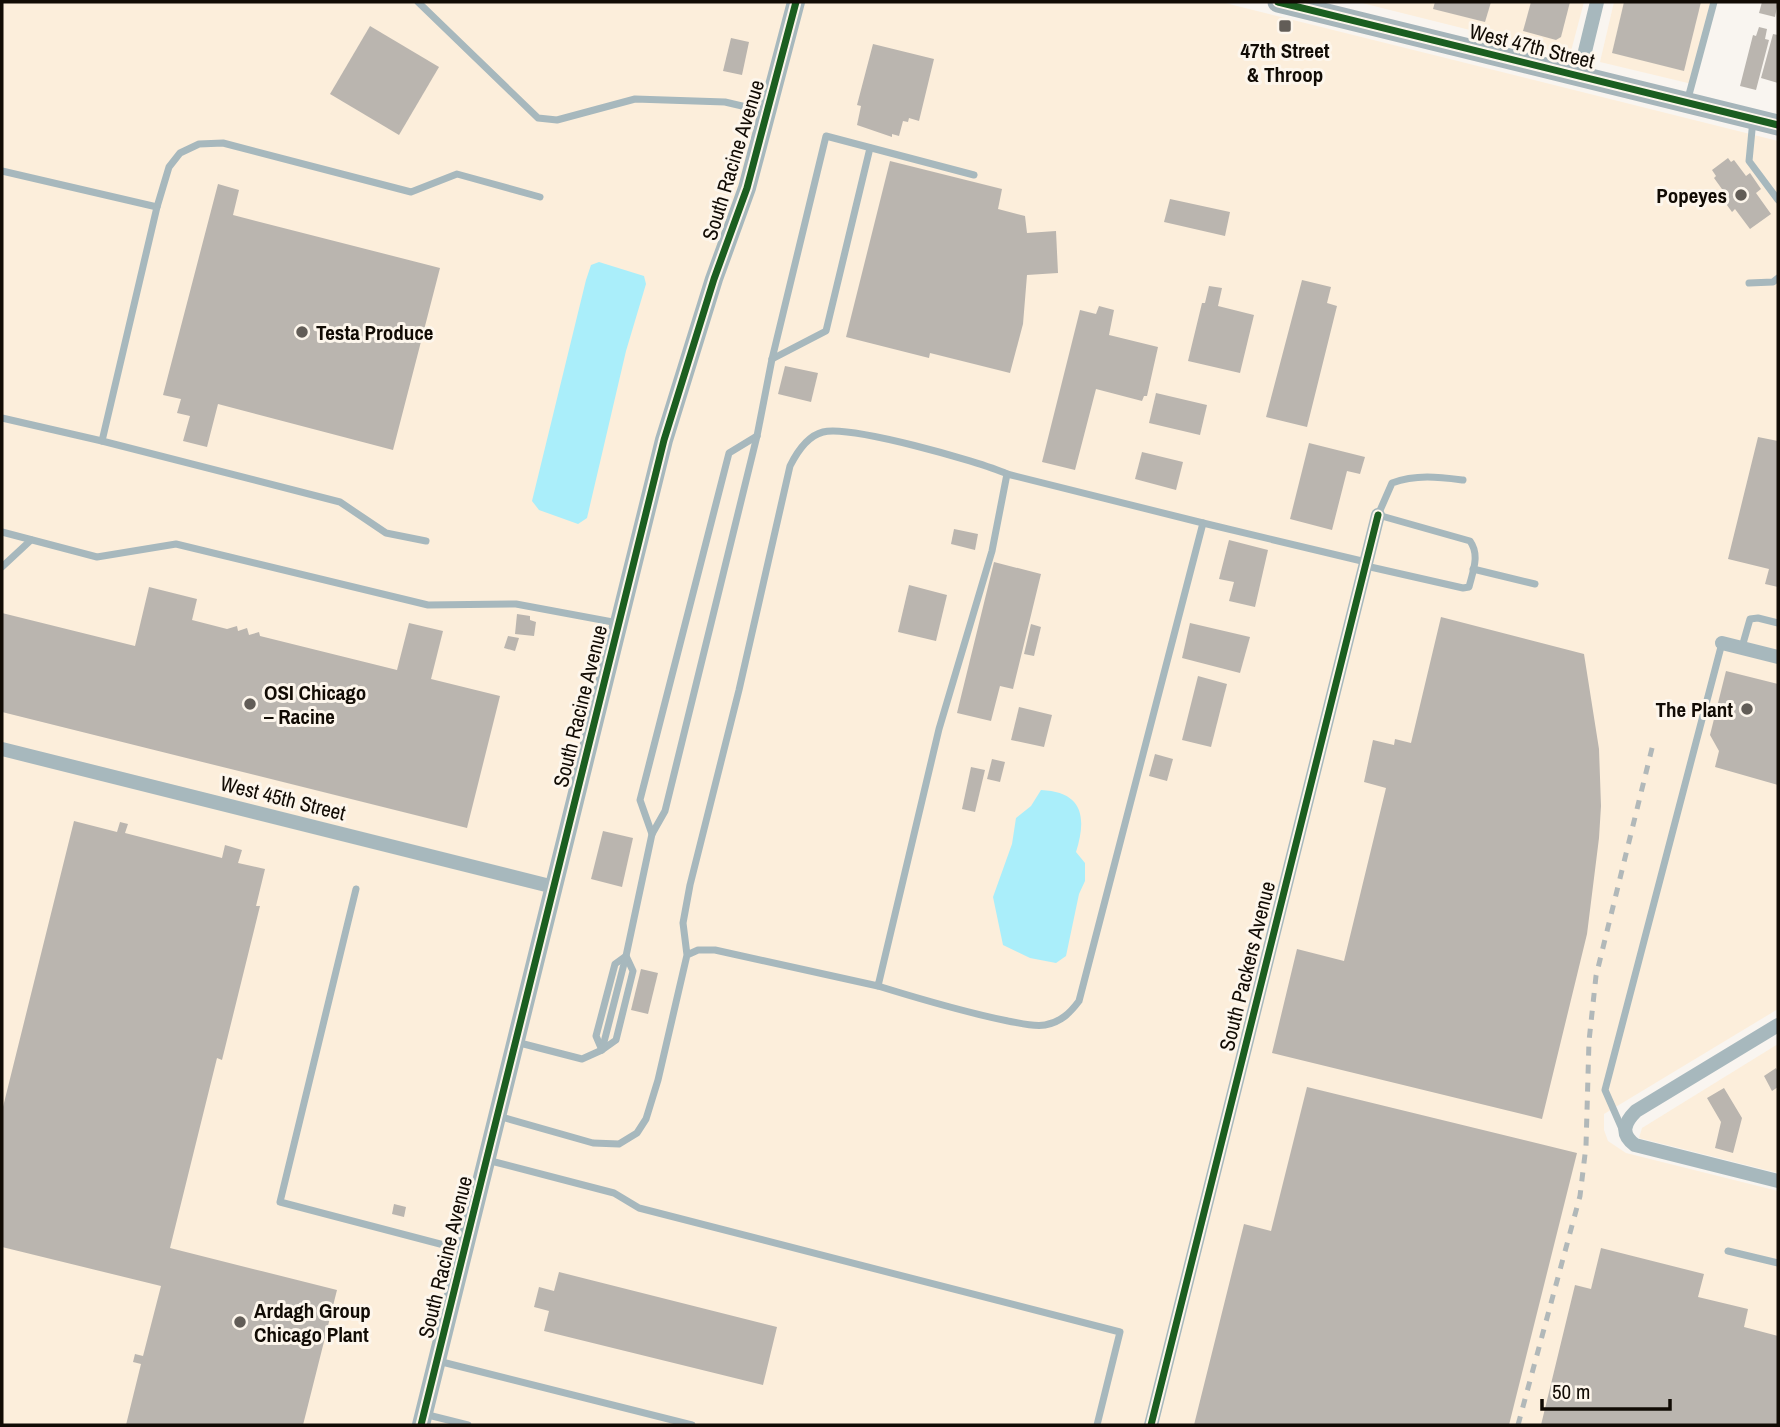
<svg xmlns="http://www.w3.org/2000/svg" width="1780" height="1427" viewBox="0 0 1780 1427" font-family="'Archivo Narrow',sans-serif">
	<rect width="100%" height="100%" fill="#f9f5f0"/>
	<g fill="#fceedb">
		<path d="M 2,2 L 1221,2 L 1778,141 L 1778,1009 L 1604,1114 L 1604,1130 L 1608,1141 L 1626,1153 L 1778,1191 L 1778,1425 L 2,1425 Z"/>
		<path d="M 1358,2 L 1584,2 L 1570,55 Z"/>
		<path d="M 1614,2 L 1714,2 L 1692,84 L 1600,62 Z"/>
		<path d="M 1778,1044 L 1778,1173 L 1639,1138 L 1642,1128 Z"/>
	</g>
	<g fill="#aaeefa">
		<path d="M 599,262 L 644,276 L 646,284 L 626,351 L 587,518 L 578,524 L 539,510 L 532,501 L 586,280 L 591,265 Z"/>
		<path d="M 1041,790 C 1083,792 1087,817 1076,852 L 1085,863 L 1085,881 L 1079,894 L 1066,956 L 1056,963 L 1030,958 L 1003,945 L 993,897 L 1012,844 L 1016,818 L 1031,806 Z"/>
	</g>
	<g fill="#bab5af">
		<path d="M 1435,2 L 1491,2 L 1485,22 L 1433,9 Z"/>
		<path d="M 1531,2 L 1570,2 L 1561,37 L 1556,40 L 1523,31 Z"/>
		<path d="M 1624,2 L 1701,2 L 1684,71 L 1612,53 Z"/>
		<path d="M 1762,2 L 1778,2 L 1775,17 L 1759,13 Z"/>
		<path d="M 370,26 L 439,67 L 399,135 L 330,94 Z"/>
		<path d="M 1759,27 L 1767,29 L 1765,39 L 1769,40 L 1756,90 L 1740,86 L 1753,35 L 1756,36 Z"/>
		<path d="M 1773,34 L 1778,35 L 1778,83 L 1761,78 Z"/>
		<path d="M 731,38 L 749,42 L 742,75 L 723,71 Z"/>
		<path d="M 873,44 L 934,59 L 919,121 L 909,118 L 908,122 L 903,121 L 899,136 L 892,134 L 892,137 L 857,125 L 861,106 L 857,105 Z"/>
		<path d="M 1728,158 L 1731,162 L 1734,160 L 1746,176 L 1750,173 L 1761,189 L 1756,193 L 1771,214 L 1750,229 L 1735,209 L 1732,212 L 1724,201 L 1727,196 L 1714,178 L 1716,176 L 1712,170 Z"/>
		<path d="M 890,161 L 1002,189 L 998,209 L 1025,216 L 1027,233 L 1056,231 L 1058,273 L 1027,275 L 1023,324 L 1010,373 L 930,353 L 929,358 L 846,337 Z"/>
		<path d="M 218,184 L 239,190 L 233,215 L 440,268 L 393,450 L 218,404 L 207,447 L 183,441 L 190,416 L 177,413 L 181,399 L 163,395 Z"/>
		<path d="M 1170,199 L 1230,212 L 1225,236 L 1164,222 Z"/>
		<path d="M 1302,280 L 1331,287 L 1327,303 L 1337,306 L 1307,427 L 1266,417 Z"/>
		<path d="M 1209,286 L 1222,288 L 1218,306 L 1254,315 L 1240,373 L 1188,361 L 1202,303 L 1205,303 Z"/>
		<path d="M 1099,306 L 1114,310 L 1109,335 L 1158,347 L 1147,396 L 1144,396 L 1142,401 L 1096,389 L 1075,470 L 1042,462 L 1080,310 L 1096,314 Z"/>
		<path d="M 785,366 L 818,373 L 811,402 L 778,394 Z"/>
		<path d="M 1156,393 L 1207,405 L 1200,435 L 1149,423 Z"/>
		<path d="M 1758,437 L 1778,441 L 1778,587 L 1765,584 L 1769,569 L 1728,559 Z"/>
		<path d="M 1309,443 L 1365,457 L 1360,474 L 1347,471 L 1332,530 L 1290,519 Z"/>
		<path d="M 1142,452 L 1183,462 L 1176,490 L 1135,479 Z"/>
		<path d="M 954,529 L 978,534 L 975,550 L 951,544 Z"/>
		<path d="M 1229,540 L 1268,550 L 1255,607 L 1229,601 L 1234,582 L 1219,579 Z"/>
		<path d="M 994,562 L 1041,574 L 1013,689 L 1000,686 L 991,721 L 957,713 Z"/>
		<path d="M 909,585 L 947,595 L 936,641 L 898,632 Z"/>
		<path d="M 149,587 L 197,599 L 192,620 L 227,629 L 237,626 L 238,631 L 247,628 L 249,635 L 259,632 L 260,636 L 397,670 L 409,623 L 443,631 L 431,679 L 500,696 L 467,828 L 2,712 L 2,613 L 135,646 Z"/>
		<path d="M 517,614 L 530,616 L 530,620 L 536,622 L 534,636 L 515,634 Z"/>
		<path d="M 1441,617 L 1584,654 L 1599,749 L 1601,806 L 1599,838 L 1587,934 L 1542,1119 L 1272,1053 L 1297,949 L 1344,961 L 1386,788 L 1364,782 L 1373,740 L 1394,745 L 1395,739 L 1411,743 Z"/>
		<path d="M 1190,623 L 1250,637 L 1240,673 L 1182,658 Z"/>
		<path d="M 1031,624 L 1041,627 L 1034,656 L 1024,654 Z"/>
		<path d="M 508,636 L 519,638 L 515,651 L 504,648 Z"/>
		<path d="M 1726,671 L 1778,684 L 1778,785 L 1715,767 L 1719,751 L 1710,735 Z"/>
		<path d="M 1198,676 L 1227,684 L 1211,747 L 1182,740 Z"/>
		<path d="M 1019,707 L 1052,715 L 1044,747 L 1011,740 Z"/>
		<path d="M 1155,754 L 1173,759 L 1167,781 L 1149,776 Z"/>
		<path d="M 992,759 L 1005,762 L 1000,782 L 987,779 Z"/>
		<path d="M 971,767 L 985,770 L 975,812 L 962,809 Z"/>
		<path d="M 74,821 L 117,832 L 120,822 L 128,824 L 125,833 L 222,858 L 225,845 L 242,850 L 238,863 L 265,869 L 256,906 L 260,906 L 222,1060 L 217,1058 L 170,1248 L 337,1290 L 303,1425 L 126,1425 L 141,1364 L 133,1362 L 135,1354 L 143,1356 L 161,1286 L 2,1247 L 2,1111 Z"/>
		<path d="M 603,831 L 633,838 L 622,887 L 591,879 Z"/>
		<path d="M 641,969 L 658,973 L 648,1014 L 631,1010 Z"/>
		<path d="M 1776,1068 L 1778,1072 L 1778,1087 L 1772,1091 L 1764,1076 Z"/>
		<path d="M 1307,1087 L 1577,1153 L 1509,1425 L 1194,1425 L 1244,1224 L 1271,1231 Z"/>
		<path d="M 1724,1088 L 1742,1118 L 1733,1153 L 1715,1148 L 1721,1122 L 1707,1098 Z"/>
		<path d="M 394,1204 L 406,1207 L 404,1217 L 392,1214 Z"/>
		<path d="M 1601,1248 L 1704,1274 L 1698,1297 L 1748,1309 L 1744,1327 L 1778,1336 L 1778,1425 L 1541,1425 L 1575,1285 L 1591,1289 Z"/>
		<path d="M 559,1272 L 777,1327 L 763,1385 L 544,1331 L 549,1311 L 534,1307 L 539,1287 L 554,1291 Z"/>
	</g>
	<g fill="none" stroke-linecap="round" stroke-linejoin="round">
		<g stroke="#a7b8bd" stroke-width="7">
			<path d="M 418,2 L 538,118 L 557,120 L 635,99 L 725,102 L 768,112"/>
			<path d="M 1687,102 L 1714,2"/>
			<path d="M 1753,120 L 1749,161 L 1778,200"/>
			<path d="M 2,171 L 157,207"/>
			<path d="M 1749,283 L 1773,282 L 1778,278"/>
			<path d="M 772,359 L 826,331 L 870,148"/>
			<path d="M 2,418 L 102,441"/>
			<path d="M 1203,523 L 1366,562"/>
			<path d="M 2,532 L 97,557 L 176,544 L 428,605 L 516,604 L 618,623"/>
			<path d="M 426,541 L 386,533 L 340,502 L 102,441 L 157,207 L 169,167 L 180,153 L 199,144 L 223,143 L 411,192 L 457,174 L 540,197"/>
			<path d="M 1366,566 L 1463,588 L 1469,587 C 1473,571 1480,555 1470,541 L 1378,515 L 1392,483 C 1416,474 1439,477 1463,480"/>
			<path d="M 2,567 L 31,540"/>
			<path d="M 1473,569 L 1535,584"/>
			<path d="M 1742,647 L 1750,619 L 1758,618 L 1778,623"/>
			<path d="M 652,834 L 640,800 L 729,453 L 757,436"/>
			<path d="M 356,889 L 280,1202 L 463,1250"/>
			<path d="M 626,956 L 633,971 L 616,1040 L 602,1050 L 596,1036 L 615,964 Z"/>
			<path d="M 878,986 C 920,999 964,1012 1008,1021 C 1020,1023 1033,1027 1045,1025 C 1061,1022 1070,1013 1079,1001 L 1203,523 L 1007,474"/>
			<path d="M 516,1042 L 582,1059 L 602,1050 L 626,956 L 652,834 L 665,811 L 757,436 L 772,359 L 826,136 L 974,175"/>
			<path d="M 498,1116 L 593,1143 L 619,1144 L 637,1133 L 646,1119 L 658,1080 L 687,955 L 698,950 L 715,950 L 878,986 L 939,729 L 992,551 L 1007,474 C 978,461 850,425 823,432 C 807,436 797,452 790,466 L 739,690 L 690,885 L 683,923 L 687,955"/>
			<path d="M 1623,1131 L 1605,1090 L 1722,643"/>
			<path d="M 487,1160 L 614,1193 L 639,1208 L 1120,1332 L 1097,1425"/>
			<path d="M 1728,1251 L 1778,1263"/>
			<path d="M 438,1361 L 692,1425"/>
			<path d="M 424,1414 L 468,1425"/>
		</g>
		<g stroke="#a7b8bd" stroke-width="14">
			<path d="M 1579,76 L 1597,2"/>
			<path d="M 1722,643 L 1778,657"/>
			<path d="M 2,749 L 554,887"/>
			<path d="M 1778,1025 L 1636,1111 C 1624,1123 1620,1134 1635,1145 L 1778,1181"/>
			<path d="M 1151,1425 L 1378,515"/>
		</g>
		<path stroke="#a7b8bd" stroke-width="18" d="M 421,1425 L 664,440 L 714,279 L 747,188 L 796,2"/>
		<path stroke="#a6b5ba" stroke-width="21" d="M 1278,2 L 1778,125"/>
		<path stroke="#b1b8b9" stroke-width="5" stroke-dasharray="9 9" stroke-linecap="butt" d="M 1518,1425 L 1580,1196 L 1586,1146 L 1589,1041 L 1596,976 L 1654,740"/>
		<defs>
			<g id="cycleway">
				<path d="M 1278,2 L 1778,125"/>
				<path d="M 421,1425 L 664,440 L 714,279 L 747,188 L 796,2"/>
				<path d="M 1151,1425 L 1378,515"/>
			</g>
		</defs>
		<use href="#cycleway" stroke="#fdf6ec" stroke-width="11"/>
		<use href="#cycleway" stroke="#1b5e20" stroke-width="7"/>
	</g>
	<g fill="#625d57" stroke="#fdf6ec" stroke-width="2.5">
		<rect x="1278" y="19" width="14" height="14" rx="3.5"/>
		<circle cx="1741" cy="195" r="7"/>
		<circle cx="302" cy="332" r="7"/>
		<circle cx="250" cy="704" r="7"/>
		<circle cx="1747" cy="709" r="7"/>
		<circle cx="240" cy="1322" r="7"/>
	</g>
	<g text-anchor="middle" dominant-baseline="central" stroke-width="6" stroke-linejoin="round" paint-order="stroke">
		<g font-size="21" fill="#110b04" stroke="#fdf6ec">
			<text transform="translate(1532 46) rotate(14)">West 47th Street</text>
			<text transform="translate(733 160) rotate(-73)">South Racine Avenue</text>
			<text transform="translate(580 706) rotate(-76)">South Racine Avenue</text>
			<text transform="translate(283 798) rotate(14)">West 45th Street</text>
			<text transform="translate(1247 966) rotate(-76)">South Packers Avenue</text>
			<text transform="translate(445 1257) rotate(-76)">South Racine Avenue</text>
		</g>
		<g font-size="21" font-weight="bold" fill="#110b04" stroke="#fdf6ec" text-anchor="start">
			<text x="1285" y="50" text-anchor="middle">47th Street<tspan x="1285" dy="24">&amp; Throop</tspan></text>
			<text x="1727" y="195" text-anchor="end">Popeyes</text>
			<text x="316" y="332">Testa Produce</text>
			<text x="264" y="692">OSI Chicago<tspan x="264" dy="24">– Racine</tspan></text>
			<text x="1733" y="709" text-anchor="end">The Plant</text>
			<text x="254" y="1310">Ardagh Group<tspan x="254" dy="24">Chicago Plant</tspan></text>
		</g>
	</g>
	<rect width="1780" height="1427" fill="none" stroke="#110b04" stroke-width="7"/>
	<path d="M1542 1399v10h128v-10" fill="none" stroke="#110b04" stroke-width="3.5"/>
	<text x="1552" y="1399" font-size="21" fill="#110b04" stroke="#fdf6ec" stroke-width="5" paint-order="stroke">50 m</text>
</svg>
